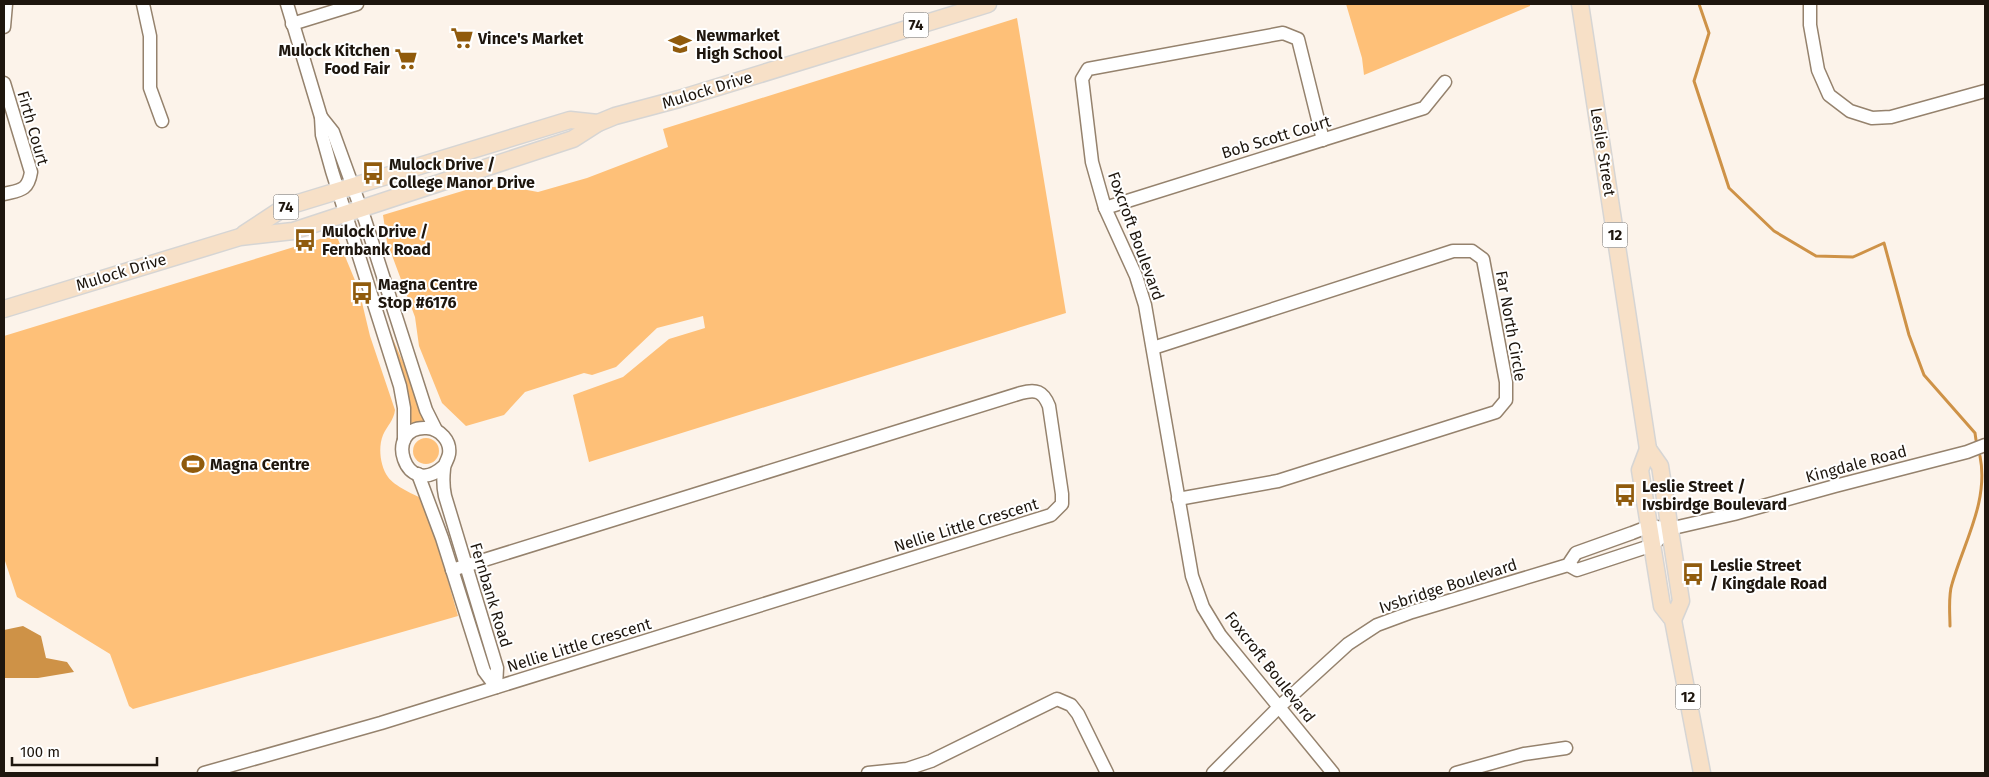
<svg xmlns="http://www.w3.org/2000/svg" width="1989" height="777" viewBox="0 0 1989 777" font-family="'Fira Sans',sans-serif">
	<rect width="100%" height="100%" fill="#fcf3ea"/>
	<g fill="#fec078">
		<path d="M 1346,4 L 1530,4 L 1530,6 L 1364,75 L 1362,58 Z"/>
		<path d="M 1017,18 L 1066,313 L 589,462 L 573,395 L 623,377 L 669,339 L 705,328 L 703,316 L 657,328 L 616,367 L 592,375 L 584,373 L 525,392 L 504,415 L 466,426 L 442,403 L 419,346 L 415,317 L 387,242 L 383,215 L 469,189 L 506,186 L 538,192 L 587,178 L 668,147 L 663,129 Z"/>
		<path d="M 333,235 L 337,237 L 359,290 L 370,336 L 395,410 C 394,420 387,426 383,435 C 378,447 380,466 388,477 C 394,486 415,495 425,500 L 458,616 L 133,709 L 129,706 L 110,654 L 17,597 L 4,558 L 4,336 Z"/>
		<path d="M 387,325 L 414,388 L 426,422 L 410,426 Z"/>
		<circle cx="426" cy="451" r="13"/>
	</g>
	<path fill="#ce9247" d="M 23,626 L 41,636 L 46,658 L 67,662 L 74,672 L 38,678 L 4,678 L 4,630 Z"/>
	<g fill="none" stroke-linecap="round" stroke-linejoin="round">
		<g stroke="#ce9247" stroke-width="3">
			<path d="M 1699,4 L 1709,33 L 1694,81 L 1729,188 L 1774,231 L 1816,256 L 1853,257 L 1884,243 L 1909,335 L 1924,375 L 1975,433 L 1976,440"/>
			<path d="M 1950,626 C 1950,613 1948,596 1952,584 C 1964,542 1989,501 1980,456"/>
		</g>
		<defs>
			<g id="minor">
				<path d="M 143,4 L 150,36 L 150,88 L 162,121"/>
				<path d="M 287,4 L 321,117 L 322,135 L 332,171 L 400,386 L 404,408 L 404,440"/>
				<path d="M 1810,4 L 1810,25 L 1818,70 L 1829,95 L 1850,111 L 1872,118 L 1891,117 L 1985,91"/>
				<path d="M 292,24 L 357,4"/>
				<path d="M 4,27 L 6,4"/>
				<path d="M 4,83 L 31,172 C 28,191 20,190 4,194"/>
				<path d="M 321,117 L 333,132 L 365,220 L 426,410 L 436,430"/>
				<path d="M 1323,140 L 1298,39 L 1283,33 L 1088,69 L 1082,79 L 1092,162 L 1105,208 L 1136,276 L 1145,305 L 1192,576 L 1203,607 L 1220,635 L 1333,773"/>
				<path d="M 1105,208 L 1424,108 L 1445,82"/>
				<path d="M 1153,348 L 1453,251 L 1472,251 L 1483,259 L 1506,382 L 1506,400 L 1496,412 L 1278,481 L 1178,499"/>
				<path d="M 444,466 C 405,502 382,425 427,428 C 440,429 451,441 449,454 C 448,460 444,464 444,469 C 443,478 443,487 445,496 L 497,668 L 496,687"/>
				<path d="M 418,474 L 442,538 L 484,671 L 496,687"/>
				<path d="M 1568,565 L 1577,570 L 1653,545 L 1669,529 L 1734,514 L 1835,486 L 1967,452 L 1985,445"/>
				<path d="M 204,773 L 381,723 L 1051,515 L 1062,504 L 1062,494 L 1049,406 C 1043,391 1036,389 1021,393 L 452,570"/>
				<path d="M 868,773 L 907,769 L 931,761 L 1057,699 L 1071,705 L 1078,714 L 1107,773"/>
				<path d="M 1213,773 L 1279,707 L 1348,644 L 1377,625 L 1412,612 L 1568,565 L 1576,553 L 1632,533 L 1650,526 L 1669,529"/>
				<path d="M 1456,773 L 1524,754 L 1566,748"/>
			</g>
			<g id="major">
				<path d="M 1580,4 L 1648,449 L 1660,466 L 1681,601 L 1673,620"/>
				<path d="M 244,234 L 285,207 L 570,120 L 598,123"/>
				<path d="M 4,309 L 240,237 L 293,231 L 573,139 L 598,123 L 615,116 L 679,99 L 988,4"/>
				<path d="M 1648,449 L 1640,470 L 1662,606 L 1673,620 L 1702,773"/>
			</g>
		</defs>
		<use href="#minor" stroke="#95826d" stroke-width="15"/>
		<use href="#major" stroke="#d6d5d4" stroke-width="19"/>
		<use href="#minor" stroke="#fff" stroke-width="12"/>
		<use href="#major" stroke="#f7e0c7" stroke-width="16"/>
	</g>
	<defs>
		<symbol id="supermarket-bare" viewBox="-9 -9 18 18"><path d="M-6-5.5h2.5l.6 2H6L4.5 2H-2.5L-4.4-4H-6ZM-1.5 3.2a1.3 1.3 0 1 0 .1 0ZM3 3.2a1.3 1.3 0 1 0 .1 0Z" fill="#905b0d" stroke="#fff" stroke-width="2.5" paint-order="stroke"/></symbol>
		<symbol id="school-bare" viewBox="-9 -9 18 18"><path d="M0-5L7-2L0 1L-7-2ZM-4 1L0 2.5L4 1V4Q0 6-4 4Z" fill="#905b0d" stroke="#fff" stroke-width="2.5" paint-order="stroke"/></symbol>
		<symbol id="bus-bare" viewBox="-9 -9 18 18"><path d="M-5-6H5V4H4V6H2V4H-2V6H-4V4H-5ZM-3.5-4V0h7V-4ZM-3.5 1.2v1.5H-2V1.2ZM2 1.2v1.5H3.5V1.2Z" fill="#905b0d" stroke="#fff" stroke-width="2.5" paint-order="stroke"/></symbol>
		<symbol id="stadium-bare" viewBox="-9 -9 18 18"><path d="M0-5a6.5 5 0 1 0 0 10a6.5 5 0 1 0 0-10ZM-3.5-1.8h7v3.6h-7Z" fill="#905b0d" stroke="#fff" stroke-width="2.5" paint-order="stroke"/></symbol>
	</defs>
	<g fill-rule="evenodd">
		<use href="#supermarket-bare" x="446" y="22" width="32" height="32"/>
		<use href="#school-bare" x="664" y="28" width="32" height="32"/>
		<use href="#supermarket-bare" x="390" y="43" width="32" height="32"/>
		<use href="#bus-bare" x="357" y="157" width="32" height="32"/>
		<use href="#bus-bare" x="289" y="224" width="32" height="32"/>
		<use href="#bus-bare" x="346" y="277" width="32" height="32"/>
		<use href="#stadium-bare" x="177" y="448" width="32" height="32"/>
		<use href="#bus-bare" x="1609" y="479" width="32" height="32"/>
		<use href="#bus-bare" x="1677" y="558" width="32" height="32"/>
	</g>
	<g text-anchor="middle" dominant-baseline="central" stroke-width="4" stroke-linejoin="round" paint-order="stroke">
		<g fill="#fff" stroke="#625c56" stroke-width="1">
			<rect x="903.5" y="12.5" width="25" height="25" rx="4"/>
			<rect x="273.5" y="194.5" width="25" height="25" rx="4"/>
			<rect x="1602.5" y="222.5" width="25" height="25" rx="4"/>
			<rect x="1675.5" y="684.5" width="25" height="25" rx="4"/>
		</g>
		<g font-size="15" font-weight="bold" fill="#1e160e">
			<text x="916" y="25">74</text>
			<text x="286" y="207">74</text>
			<text x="1615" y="235">12</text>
			<text x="1688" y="697">12</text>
		</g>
		<g font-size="16" font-weight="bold" fill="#1e160e" stroke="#fff" text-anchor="start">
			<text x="696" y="35">Newmarket<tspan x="696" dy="18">High School</tspan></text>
			<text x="478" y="38">Vince's Market</text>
			<text x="390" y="50" text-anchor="end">Mulock Kitchen<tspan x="390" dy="18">Food Fair</tspan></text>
			<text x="389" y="164">Mulock Drive /<tspan x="389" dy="18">College Manor Drive</tspan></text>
			<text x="322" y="231">Mulock Drive /<tspan x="322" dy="18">Fernbank Road</tspan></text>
			<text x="378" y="284">Magna Centre<tspan x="378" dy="18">Stop #6176</tspan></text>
			<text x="210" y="464">Magna Centre</text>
			<text x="1642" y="486">Leslie Street /<tspan x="1642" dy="18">Ivsbirdge Boulevard</tspan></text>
			<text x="1710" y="565">Leslie Street<tspan x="1710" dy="18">/ Kingdale Road</tspan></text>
		</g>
		<g font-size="16" fill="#1e160e" stroke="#fff">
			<text transform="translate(707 90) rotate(-17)">Mulock Drive</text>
			<text transform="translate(33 128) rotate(74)">Firth Court</text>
			<text transform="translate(1276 137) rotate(-17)">Bob Scott Court</text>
			<text transform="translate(1603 152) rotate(81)">Leslie Street</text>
			<text transform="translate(1136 236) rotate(70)">Foxcroft Boulevard</text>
			<text transform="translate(121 272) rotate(-17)">Mulock Drive</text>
			<text transform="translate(1511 326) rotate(80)">Far North Circle</text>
			<text transform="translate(1856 464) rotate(-15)">Kingdale Road</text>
			<text transform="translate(966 525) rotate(-17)">Nellie Little Crescent</text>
			<text transform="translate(1448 586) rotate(-18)">Ivsbridge Boulevard</text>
			<text transform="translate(491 595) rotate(73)">Fernbank Road</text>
			<text transform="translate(579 645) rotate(-17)">Nellie Little Crescent</text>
			<text transform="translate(1270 667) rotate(52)">Foxcroft Boulevard</text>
		</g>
	</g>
	<rect width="1989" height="777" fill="none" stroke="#1e160e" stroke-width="10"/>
	<path d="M12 757v8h145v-8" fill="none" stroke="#1e160e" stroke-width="2.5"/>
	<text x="20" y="757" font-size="15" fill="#1e160e" stroke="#ffffff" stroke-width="4" paint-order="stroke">100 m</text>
</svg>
